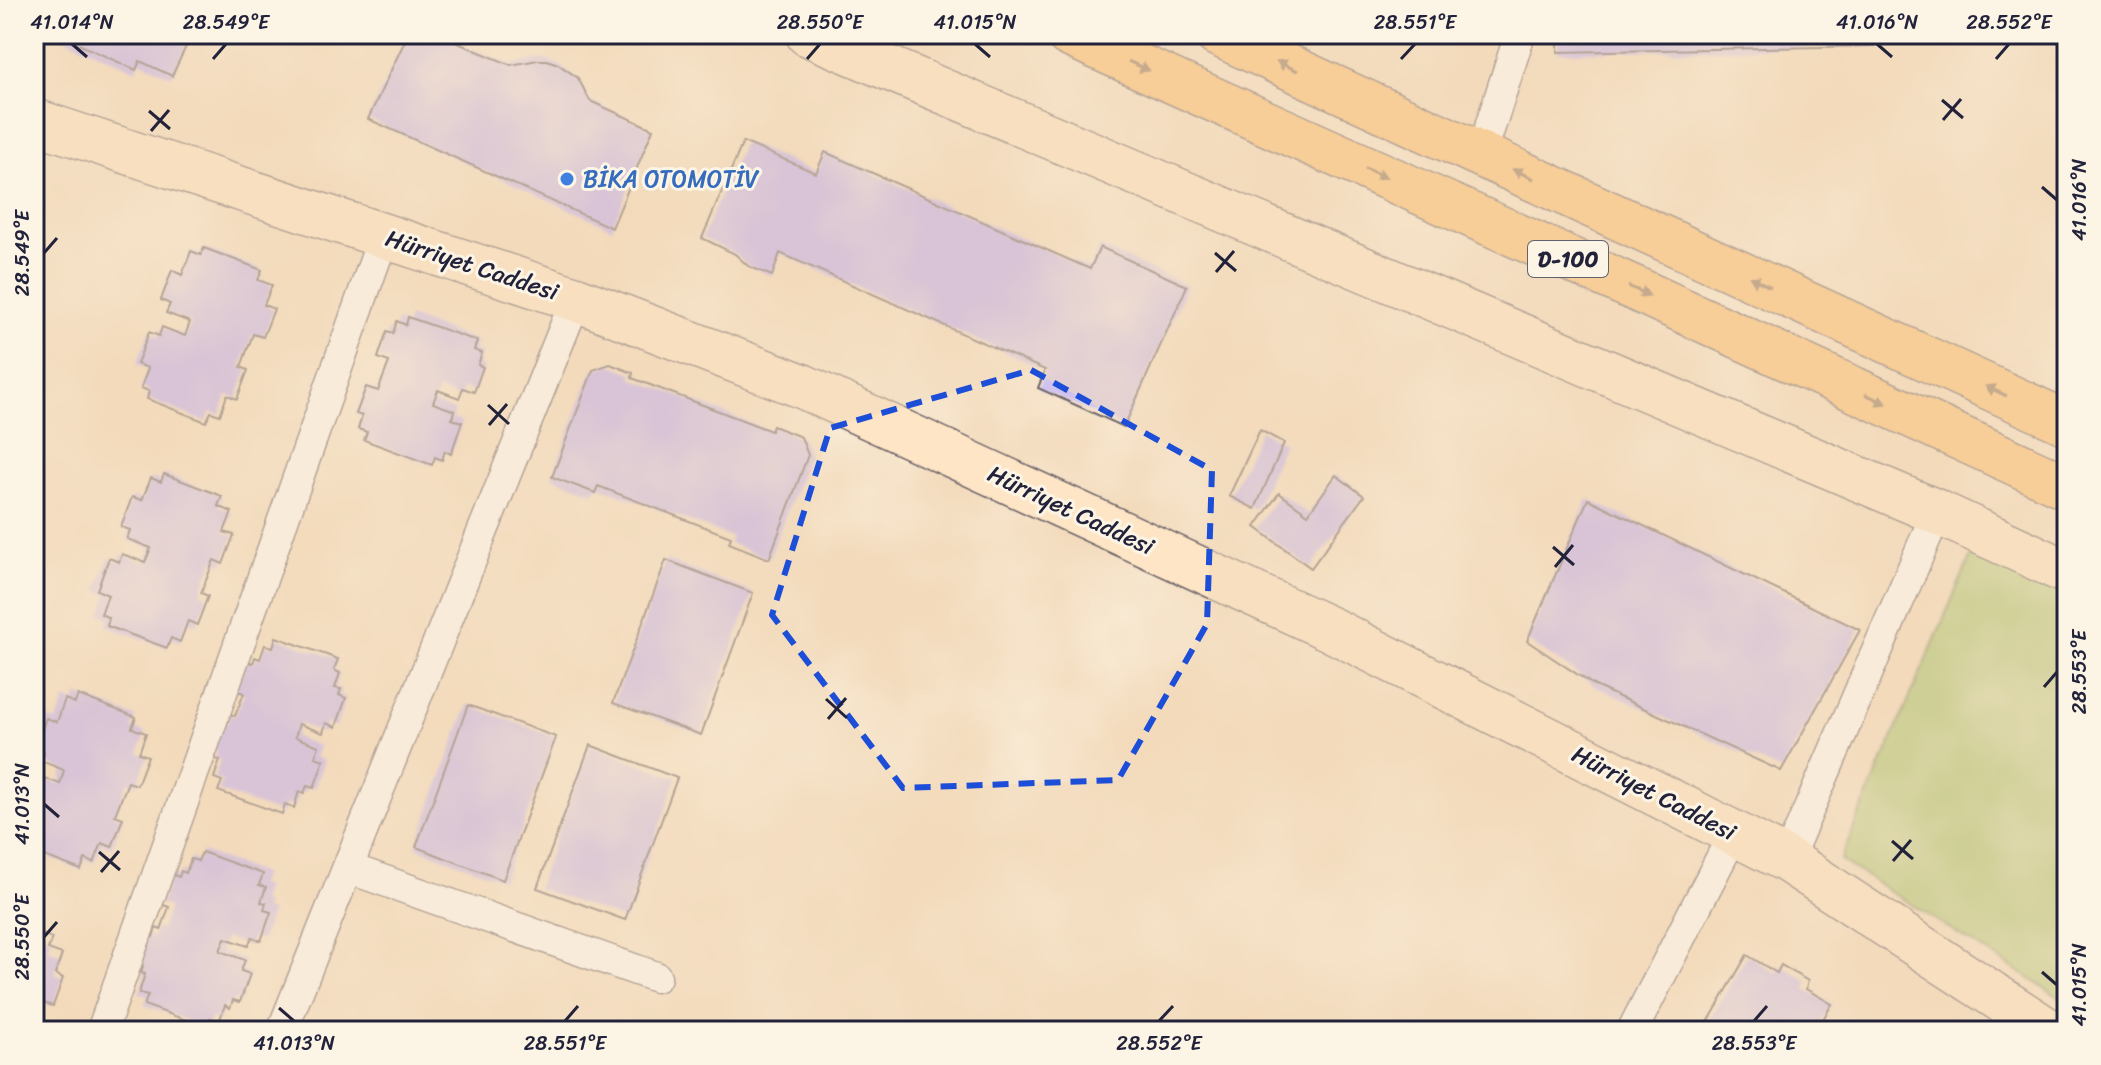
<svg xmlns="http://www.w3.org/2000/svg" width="2101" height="1065" viewBox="0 0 2101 1065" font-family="Sriracha,sans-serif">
	<rect width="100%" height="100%" fill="#fcf5e5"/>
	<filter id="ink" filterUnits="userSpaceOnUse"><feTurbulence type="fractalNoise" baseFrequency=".0125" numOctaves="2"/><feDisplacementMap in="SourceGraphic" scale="16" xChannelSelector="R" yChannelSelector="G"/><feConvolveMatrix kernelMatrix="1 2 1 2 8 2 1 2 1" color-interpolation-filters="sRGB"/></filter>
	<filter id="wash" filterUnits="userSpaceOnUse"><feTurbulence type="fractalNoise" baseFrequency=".006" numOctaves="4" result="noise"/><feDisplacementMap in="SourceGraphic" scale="32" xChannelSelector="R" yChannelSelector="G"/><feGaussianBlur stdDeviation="1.8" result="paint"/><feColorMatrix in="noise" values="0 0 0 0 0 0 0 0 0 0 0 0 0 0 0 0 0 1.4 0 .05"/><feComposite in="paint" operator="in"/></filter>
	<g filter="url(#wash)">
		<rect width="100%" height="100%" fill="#f3dabb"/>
		<path fill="#a3c168" stroke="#627252" stroke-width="2" d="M 1972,553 L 2067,594 L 2067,1002 L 1840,860 Z"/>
		<g id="blocks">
			<g fill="#b9a9f5">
				<path d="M 56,34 L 192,34 L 172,76 L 140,61 L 136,70 Z"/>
				<path d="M 408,34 L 436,34 L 511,65 L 538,60 L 547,60 L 558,64 L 578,78 L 590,101 L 653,129 L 612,228 L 368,119 Z"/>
				<path d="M 1558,34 L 1873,34 L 1874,46 L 1558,52 Z"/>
				<path d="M 743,142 L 816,173 L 825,152 L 1090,269 L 1100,247 L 1187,286 L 1124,427 L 1038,388 L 1045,370 L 780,253 L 772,276 L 748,266 L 735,254 L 702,238 Z"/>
				<path d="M 34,205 L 43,209 L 36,228 L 34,227 Z"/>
				<path d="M 204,248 L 262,270 L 258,280 L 272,285 L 264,305 L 274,309 L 263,337 L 253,334 L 241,367 L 248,370 L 237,399 L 227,395 L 220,415 L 211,412 L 206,422 L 147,399 L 149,391 L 141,388 L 148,368 L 137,364 L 149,332 L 159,336 L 162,327 L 185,336 L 190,322 L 166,313 L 170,304 L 161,300 L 172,270 L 182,275 L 191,251 L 201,255 Z"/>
				<path d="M 408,317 L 477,341 L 474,350 L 482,353 L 478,365 L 483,367 L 474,392 L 463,388 L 459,398 L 438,390 L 433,403 L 455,411 L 452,419 L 462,422 L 451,454 L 445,451 L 442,460 L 435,457 L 432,465 L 364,440 L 367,432 L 358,429 L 362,416 L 356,414 L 366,387 L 378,391 L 389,362 L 378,358 L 387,331 L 393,333 L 397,321 L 406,325 Z"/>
				<path d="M 610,364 L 633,373 L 632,378 L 771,431 L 773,426 L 801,437 L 808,455 L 769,559 L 729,543 L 731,537 L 598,486 L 595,493 L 552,477 L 593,370 Z"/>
				<path d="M 1260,430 L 1284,443 L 1255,509 L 1229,496 Z"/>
				<path d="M 164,474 L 222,496 L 218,506 L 232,512 L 224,532 L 234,535 L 223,564 L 214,560 L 201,593 L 208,596 L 197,625 L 188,621 L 180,642 L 171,638 L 167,648 L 107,626 L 109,618 L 101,614 L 108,595 L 97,590 L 109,558 L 119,562 L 122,554 L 145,562 L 151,548 L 127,539 L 130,530 L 121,527 L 132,497 L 142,500 L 151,478 L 161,482 Z"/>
				<path d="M 1336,475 L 1364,496 L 1311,568 L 1255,527 L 1279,493 L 1308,514 Z"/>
				<path d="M 1588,499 L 1860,630 L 1781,771 L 1595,686 L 1527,641 Z"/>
				<path d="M 666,560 L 753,593 L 701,735 L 613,703 Z"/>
				<path d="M 276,637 L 338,659 L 334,670 L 340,673 L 335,688 L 341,689 L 339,695 L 346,698 L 336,727 L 326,723 L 323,733 L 299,724 L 295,737 L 319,746 L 315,757 L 324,760 L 314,788 L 307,786 L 304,793 L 299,791 L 294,808 L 285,804 L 282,814 L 218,791 L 222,781 L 214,778 L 220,760 L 215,759 L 217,752 L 211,750 L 221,721 L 227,723 L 230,714 L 235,716 L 244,693 L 235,690 L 245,660 L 253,663 L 255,657 L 260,659 L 265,645 L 273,647 Z"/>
				<path d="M 78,695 L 136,717 L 132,728 L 146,733 L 139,753 L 148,756 L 137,785 L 128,782 L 115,815 L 123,818 L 112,847 L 102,843 L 94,863 L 85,859 L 81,870 L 34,852 L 34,782 L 36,775 L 60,784 L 64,770 L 41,761 L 44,752 L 35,748 L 46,718 L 57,722 L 65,699 L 75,703 Z"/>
				<path d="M 468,705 L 556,737 L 503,880 L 416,847 Z"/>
				<path d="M 590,745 L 677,778 L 625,920 L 537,888 Z"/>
				<path d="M 202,852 L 263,874 L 259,885 L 266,887 L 261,902 L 266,903 L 264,910 L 271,912 L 261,941 L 252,937 L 248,946 L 225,938 L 220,951 L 245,960 L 241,971 L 250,974 L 240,1002 L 233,1000 L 230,1008 L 225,1005 L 219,1022 L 211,1018 L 208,1028 L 144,1005 L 148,995 L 139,993 L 145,974 L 141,973 L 143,966 L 136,964 L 146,935 L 153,937 L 156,928 L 161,930 L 169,907 L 160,904 L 171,874 L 179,877 L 181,871 L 186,873 L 191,859 L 198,861 Z"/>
				<path d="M 34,931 L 52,938 L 48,949 L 62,954 L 55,974 L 63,978 L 53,1006 L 44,1003 L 34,1028 Z"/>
				<path d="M 1747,955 L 1777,973 L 1781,965 L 1808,981 L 1806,989 L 1832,1004 L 1816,1031 L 1703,1031 Z"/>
			</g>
		</g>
	</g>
	<g filter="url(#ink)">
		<use href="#blocks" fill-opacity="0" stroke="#6b6268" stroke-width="2"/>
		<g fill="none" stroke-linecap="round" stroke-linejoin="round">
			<defs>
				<g id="street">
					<path d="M 1481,155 L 1520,34"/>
					<path d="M 1787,860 L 1937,512"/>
					<path d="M 348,868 L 656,977"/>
					<path d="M 102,1031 L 384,235"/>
					<path d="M 282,1031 L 576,299"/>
					<path d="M 1632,1031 L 1734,833"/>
				</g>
				<g id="secondary">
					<path d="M 808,34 L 1937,512 L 2067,572"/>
					<path d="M 34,121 L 576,299 L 802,386 L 1332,630 L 1787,860 L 2049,1031"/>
				</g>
				<g id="highway">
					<path d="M 1068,34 L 1638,290 L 2067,487"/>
					<path d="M 1217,34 L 2067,423"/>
				</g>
			</defs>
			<use href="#street" stroke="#6b6268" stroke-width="33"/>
			<use href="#secondary" stroke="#6b6268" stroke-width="47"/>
			<use href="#highway" stroke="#6b6268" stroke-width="47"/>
			<use href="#street" stroke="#fff" stroke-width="30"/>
			<use href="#secondary" stroke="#fee5c5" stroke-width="44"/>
			<use href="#highway" stroke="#fcbd6e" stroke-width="44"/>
		</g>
		<defs><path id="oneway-solid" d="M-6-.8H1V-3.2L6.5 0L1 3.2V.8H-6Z" transform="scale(2)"/></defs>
		<g fill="#8f7054">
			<use href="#oneway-solid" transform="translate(1139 66) rotate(24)"/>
			<use href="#oneway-solid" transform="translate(1287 66) rotate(-155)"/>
			<use href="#oneway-solid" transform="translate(1376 173) rotate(24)"/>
			<use href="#oneway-solid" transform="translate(1523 174) rotate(-155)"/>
			<use href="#oneway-solid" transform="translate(1760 282) rotate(-155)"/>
			<use href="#oneway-solid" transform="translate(1639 291) rotate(24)"/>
			<use href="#oneway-solid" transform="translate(1996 391) rotate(-155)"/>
			<use href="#oneway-solid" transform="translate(1876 399) rotate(25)"/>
		</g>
	</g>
	<path d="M0 0H2101V1065H0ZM 1031,370 L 1212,470 L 1207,624 L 1118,780 L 903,788 L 772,615 L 830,428 Z" fill="#f3dabb" fill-opacity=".55" fill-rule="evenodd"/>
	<path fill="none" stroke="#1d4ed8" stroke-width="6" stroke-dasharray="16 10" stroke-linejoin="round" d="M 1031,370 L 1212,470 L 1207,624 L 1118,780 L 903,788 L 772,615 L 830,428 Z"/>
	<path fill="none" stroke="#22223b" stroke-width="3" d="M 72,44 L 87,57M 975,44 L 990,57M 1877,44 L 1892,57M 213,59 L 226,44M 807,59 L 820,44M 1401,59 L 1415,44M 1996,59 L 2009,44M 1942,100 L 1963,118M 149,111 L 170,129M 1943,120 L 1961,99M 151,131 L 169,110M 2042,187 L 2057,200M 44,253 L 57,238M 1215,253 L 1236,271M 1216,272 L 1234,251M 488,405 L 509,424M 489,425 L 507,404M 1553,547 L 1574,565M 1555,567 L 1573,545M 2044,687 L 2057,672M 826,699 L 847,718M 828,719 L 846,698M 44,804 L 59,817M 1892,841 L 1913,859M 99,852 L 120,870M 1893,861 L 1911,840M 101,872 L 119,851M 44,937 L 57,922M 2042,972 L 2057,985M 279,1008 L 294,1021M 565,1021 L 578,1006M 1159,1021 L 1173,1006M 1754,1021 L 1767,1006"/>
	<circle fill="#3f7fe0" stroke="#fcf5e5" stroke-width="3" cx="567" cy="179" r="8"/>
	<g text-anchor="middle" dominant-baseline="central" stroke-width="6" stroke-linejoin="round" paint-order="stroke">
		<rect fill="#fcf5e5" stroke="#63616e" stroke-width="2" x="1528" y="241" width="80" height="36" rx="6"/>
		<g font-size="22" font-weight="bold" fill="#22223b">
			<text x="1568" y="259">D-100</text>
		</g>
		<g font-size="24" fill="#366cbe" stroke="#fcf5e5" text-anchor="start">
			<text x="583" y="179">BİKA OTOMOTİV</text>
		</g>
		<g font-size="24" fill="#22223b" stroke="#fcf5e5">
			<text transform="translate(472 265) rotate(18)">Hürriyet Caddesi</text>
			<text transform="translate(1071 510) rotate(25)">Hürriyet Caddesi</text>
			<text transform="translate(1654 793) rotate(27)">Hürriyet Caddesi</text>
		</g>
	</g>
	<rect width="2101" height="1065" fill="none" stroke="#fcf5e5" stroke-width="88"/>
	<rect x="44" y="44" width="2013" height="977" fill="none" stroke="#22223b" stroke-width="3"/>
	<g font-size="20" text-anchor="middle" fill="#22223b">
		<text x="72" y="29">41.014°N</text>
		<text x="226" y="29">28.549°E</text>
		<text x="820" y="29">28.550°E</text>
		<text x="975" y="29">41.015°N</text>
		<text x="1415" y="29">28.551°E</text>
		<text x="1877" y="29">41.016°N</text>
		<text x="2009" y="29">28.552°E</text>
		<text transform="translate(2079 200) rotate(-90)" y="7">41.016°N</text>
		<text transform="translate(22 253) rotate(-90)" y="7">28.549°E</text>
		<text transform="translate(2079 672) rotate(-90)" y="7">28.553°E</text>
		<text transform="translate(22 804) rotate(-90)" y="7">41.013°N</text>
		<text transform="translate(22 937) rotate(-90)" y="7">28.550°E</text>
		<text transform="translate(2079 985) rotate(-90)" y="7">41.015°N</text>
		<text x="294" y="1050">41.013°N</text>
		<text x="565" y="1050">28.551°E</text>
		<text x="1159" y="1050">28.552°E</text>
		<text x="1754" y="1050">28.553°E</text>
	</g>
</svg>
